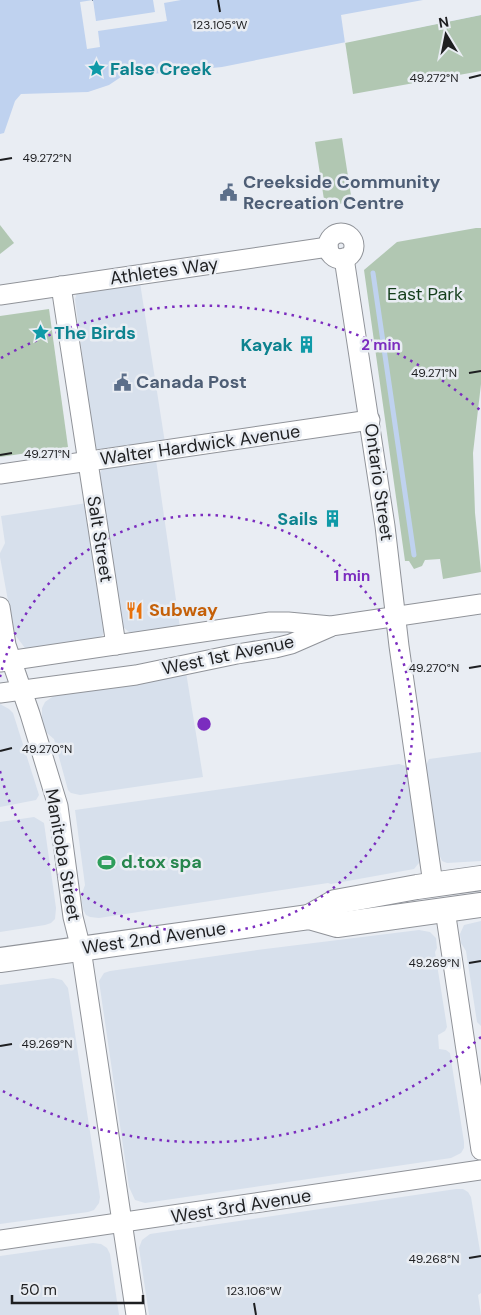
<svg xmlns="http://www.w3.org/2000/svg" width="481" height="1315" viewBox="0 0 481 1315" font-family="'DM Sans',sans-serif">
	<rect width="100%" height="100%" fill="#e9edf3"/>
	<g fill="#d7e0ec">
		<path d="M 140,283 L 165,443 L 99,451 L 94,446 L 75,299 L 77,293 L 81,291 Z"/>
		<path d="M 156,460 L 180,628 L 133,633 L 129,632 L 122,626 L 99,475 L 103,467 Z"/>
		<path d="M 87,503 L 105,628 L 103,635 L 97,639 L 30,649 L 25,648 L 16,636 L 13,628 L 0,557 L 0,553 L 5,543 L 1,516 Z"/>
		<path d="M 186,672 L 203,777 L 80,795 L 71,793 L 68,790 L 54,739 L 47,733 L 42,723 L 42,708 L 45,702 L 55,695 Z"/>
		<path d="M 0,704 L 9,709 L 13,713 L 39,795 L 36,800 L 0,807 Z"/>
		<path d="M 481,752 L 481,861 L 447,863 L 442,861 L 439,854 L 426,765 L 429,759 Z"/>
		<path d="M 399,764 L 406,766 L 421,852 L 419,863 L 414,869 L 331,884 L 328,883 L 99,918 L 90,917 L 86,915 L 83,909 L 81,896 L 85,885 L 75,810 Z"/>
		<path d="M 34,817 L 44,823 L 56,908 L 55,919 L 51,923 L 45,925 L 0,932 L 0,822 Z"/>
		<path d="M 481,921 L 481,1026 L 477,1022 L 466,951 L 461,943 L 460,934 L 464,925 Z"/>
		<path d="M 419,930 L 430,932 L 436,938 L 437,948 L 435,952 L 447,1027 L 445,1031 L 438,1035 L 439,1049 L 446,1050 L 450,1053 L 464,1142 L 464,1148 L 461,1153 L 451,1158 L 145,1203 L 135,1200 L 129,1187 L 99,981 L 104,973 L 110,971 L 257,950 Z"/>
		<path d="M 53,978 L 62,980 L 68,988 L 100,1197 L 99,1203 L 94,1210 L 88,1212 L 0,1224 L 0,985 Z"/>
		<path d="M 456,1189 L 463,1189 L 468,1192 L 471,1197 L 481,1257 L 481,1293 L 478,1295 L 481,1315 L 149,1315 L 139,1248 L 142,1240 L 150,1234 Z"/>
		<path d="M 93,1243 L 101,1244 L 107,1248 L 110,1254 L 119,1315 L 0,1315 L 0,1256 Z"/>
	</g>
	<g fill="#b1c7b2">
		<path d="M 481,0 L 481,71 L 353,94 L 341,15 Z"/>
		<path d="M 342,138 L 352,202 L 325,206 L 315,142 Z"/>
		<path d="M 0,225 L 14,243 L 0,254 Z"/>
		<path d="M 476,228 L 481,228 L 481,384 L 473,453 L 475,513 L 481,572 L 443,579 L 440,559 L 425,560 L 422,566 L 414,569 L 409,561 L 405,561 L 364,270 L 397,242 Z"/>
		<path d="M 49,309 L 68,447 L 0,457 L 0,316 Z"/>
	</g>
	<path fill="#bfd2ef" d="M 0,0 L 481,0 L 481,15 L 222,67 L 121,77 L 109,85 L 88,92 L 21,94 L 15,101 L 4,133 L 0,134 Z"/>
	<g fill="#e9edf3">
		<path d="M 93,0 L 96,21 L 155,12 L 153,0 L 181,0 L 164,3 L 167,21 L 98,31 L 100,47 L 87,49 L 80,2 Z"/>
		<path d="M 423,0 L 481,0 L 481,15 L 345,43 L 341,15 Z"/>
	</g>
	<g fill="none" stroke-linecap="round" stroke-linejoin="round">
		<path stroke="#bfd2ef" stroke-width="5" d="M 373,273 L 414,555"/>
		<path stroke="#122b50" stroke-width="1" stroke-dasharray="6 5" stroke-linecap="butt" d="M 92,0 L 93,0"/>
		<defs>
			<g id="minor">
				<circle cx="341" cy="246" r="13"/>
				<path d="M 344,258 L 385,526 L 399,646 L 433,884"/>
				<path d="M 61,286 L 116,645"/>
				<path d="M 0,295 L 328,247"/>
				<path d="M 0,474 L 370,420"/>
				<path d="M 0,607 L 6,645 L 30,714 L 58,806 L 73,917 L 81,949 L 136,1315"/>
				<path d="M 0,662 L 270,622 L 288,622 L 331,626 L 481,604"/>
				<path d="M 0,693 L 136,675 L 237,654 L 275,648 L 291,644 L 330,627"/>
				<path d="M 445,910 L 481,1150"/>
				<path d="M 0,1240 L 481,1170"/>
			</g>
			<g id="major">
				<path d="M 309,917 L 335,902 L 417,887 L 481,878"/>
				<path d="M 0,960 L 309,917 L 337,925 L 481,905"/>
			</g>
		</defs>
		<use href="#minor" stroke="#909399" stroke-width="21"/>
		<use href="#major" stroke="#909399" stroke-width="26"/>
		<use href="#minor" stroke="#fff" stroke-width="19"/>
		<use href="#major" stroke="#fff" stroke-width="24"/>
	</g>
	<path fill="none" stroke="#1e1f21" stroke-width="2" d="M 218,0 L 220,12M 469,78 L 481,75M 0,160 L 12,158M 469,373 L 481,371M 0,455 L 12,453M 469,668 L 481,666M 0,751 L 12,748M 469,963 L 481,961M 0,1046 L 12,1044M 469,1258 L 481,1256M 254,1303 L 256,1315"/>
	<g fill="none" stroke="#7b2cbf" stroke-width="2.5" stroke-dasharray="2.5 5">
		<path d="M0 677A209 209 0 1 1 0 771"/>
		<path d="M481 1037A418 418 0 0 1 1 1090M1 358A418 418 0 0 1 481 411"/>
	</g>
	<defs>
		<symbol id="sight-bare" viewBox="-9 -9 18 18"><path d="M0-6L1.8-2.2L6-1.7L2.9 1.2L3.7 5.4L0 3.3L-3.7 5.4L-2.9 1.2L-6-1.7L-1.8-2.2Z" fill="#0f9aa8" stroke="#e9edf3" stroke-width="2.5" paint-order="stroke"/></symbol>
		<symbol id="civic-bare" viewBox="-9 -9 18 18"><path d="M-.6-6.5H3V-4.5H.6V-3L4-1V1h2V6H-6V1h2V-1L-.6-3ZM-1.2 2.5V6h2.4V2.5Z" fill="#5c6f8a" stroke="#e9edf3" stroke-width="2.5" paint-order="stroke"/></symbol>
		<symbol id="building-bare" viewBox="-9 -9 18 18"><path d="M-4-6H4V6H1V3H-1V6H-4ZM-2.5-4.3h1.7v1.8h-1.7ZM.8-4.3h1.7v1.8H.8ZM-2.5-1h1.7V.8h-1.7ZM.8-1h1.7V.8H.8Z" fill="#0f9aa8" stroke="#e9edf3" stroke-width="2.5" paint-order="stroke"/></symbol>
		<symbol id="restaurant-bare" viewBox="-9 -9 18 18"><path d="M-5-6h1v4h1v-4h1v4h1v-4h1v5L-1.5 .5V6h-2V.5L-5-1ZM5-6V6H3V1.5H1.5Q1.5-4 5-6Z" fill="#e8710a" stroke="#e9edf3" stroke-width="2.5" paint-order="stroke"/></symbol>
		<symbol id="stadium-bare" viewBox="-9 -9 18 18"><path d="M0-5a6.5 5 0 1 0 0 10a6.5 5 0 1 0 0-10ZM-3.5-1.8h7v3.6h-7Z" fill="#2e9e5b" stroke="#e9edf3" stroke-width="2.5" paint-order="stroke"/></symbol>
	</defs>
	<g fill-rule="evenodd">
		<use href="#sight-bare" x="84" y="56" width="25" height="25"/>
		<use href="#civic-bare" x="216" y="180" width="25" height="25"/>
		<use href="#sight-bare" x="28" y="320" width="25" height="25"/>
		<use href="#building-bare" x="294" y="332" width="25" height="25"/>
		<use href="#civic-bare" x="110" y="370" width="25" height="25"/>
		<use href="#building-bare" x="320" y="506" width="25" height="25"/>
		<use href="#restaurant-bare" x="122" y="598" width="25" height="25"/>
		<use href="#stadium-bare" x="94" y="850" width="25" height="25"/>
	</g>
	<g text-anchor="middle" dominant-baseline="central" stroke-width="5" stroke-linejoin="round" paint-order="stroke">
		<g font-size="18" font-weight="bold" fill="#0d838f" stroke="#e9edf3" text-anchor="start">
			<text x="110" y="69">False Creek</text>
			<text x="54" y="333">The Birds</text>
			<text x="293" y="345" text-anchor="end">Kayak</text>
			<text x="318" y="519" text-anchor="end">Sails</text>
		</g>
		<g font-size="18" font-weight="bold" fill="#4e5e75" stroke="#e9edf3" text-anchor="start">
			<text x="243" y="182">Creekside Community<tspan x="243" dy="21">Recreation Centre</tspan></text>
			<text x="136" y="382">Canada Post</text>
		</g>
		<g font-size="18" fill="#1e1f21" stroke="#e9edf3">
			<text transform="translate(164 271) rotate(-8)">Athletes Way</text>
			<text transform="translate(200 445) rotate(-8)">Walter Hardwick Avenue</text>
			<text transform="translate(379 482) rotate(82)">Ontario Street</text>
			<text transform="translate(100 539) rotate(81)">Salt Street</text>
			<text transform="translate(228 655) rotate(-12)">West 1st Avenue</text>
			<text transform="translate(63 855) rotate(80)">Manitoba Street</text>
			<text transform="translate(154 938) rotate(-8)">West 2nd Avenue</text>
			<text transform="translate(241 1206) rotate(-9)">West 3rd Avenue</text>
		</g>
		<g font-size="18" fill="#143e1b" stroke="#e9edf3">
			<text x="425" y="294">East Park</text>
		</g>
		<g font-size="18" font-weight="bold" fill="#c56008" stroke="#e9edf3" text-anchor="start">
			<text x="149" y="610">Subway</text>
		</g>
		<g font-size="18" font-weight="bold" fill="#27864d" stroke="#e9edf3" text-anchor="start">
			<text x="121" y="862">d.tox spa</text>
		</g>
	</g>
	<g font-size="12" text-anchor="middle" fill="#1e1f21" stroke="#e9edf3" stroke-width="5" stroke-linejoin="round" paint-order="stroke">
		<text x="220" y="29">123.105°W</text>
		<text x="434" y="82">49.272°N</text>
		<text x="47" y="162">49.272°N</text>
		<text x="434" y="377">49.271°N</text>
		<text x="47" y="458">49.271°N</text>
		<text x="434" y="672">49.270°N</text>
		<text x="47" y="753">49.270°N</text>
		<text x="434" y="967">49.269°N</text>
		<text x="47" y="1048">49.269°N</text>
		<text x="434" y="1263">49.268°N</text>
		<text x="254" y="1295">123.106°W</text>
	</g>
	<circle cx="204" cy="724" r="8" fill="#7b2cbf" stroke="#e9edf3" stroke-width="2.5"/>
	<g font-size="15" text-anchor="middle" font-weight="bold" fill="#7b2cbf" stroke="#e9edf3" stroke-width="5" stroke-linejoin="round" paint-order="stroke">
		<text x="381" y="350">2 min</text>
		<text x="352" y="581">1 min</text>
	</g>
	<g transform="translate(446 35) rotate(350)" stroke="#e9edf3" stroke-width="4" paint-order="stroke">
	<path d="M0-4L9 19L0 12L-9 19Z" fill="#1e1f21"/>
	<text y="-8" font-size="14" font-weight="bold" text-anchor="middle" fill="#1e1f21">N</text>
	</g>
	<path d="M12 1295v8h131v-8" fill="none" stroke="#1e1f21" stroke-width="2.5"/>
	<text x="20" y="1295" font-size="15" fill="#1e1f21" stroke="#e9edf3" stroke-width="4" paint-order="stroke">50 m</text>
</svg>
